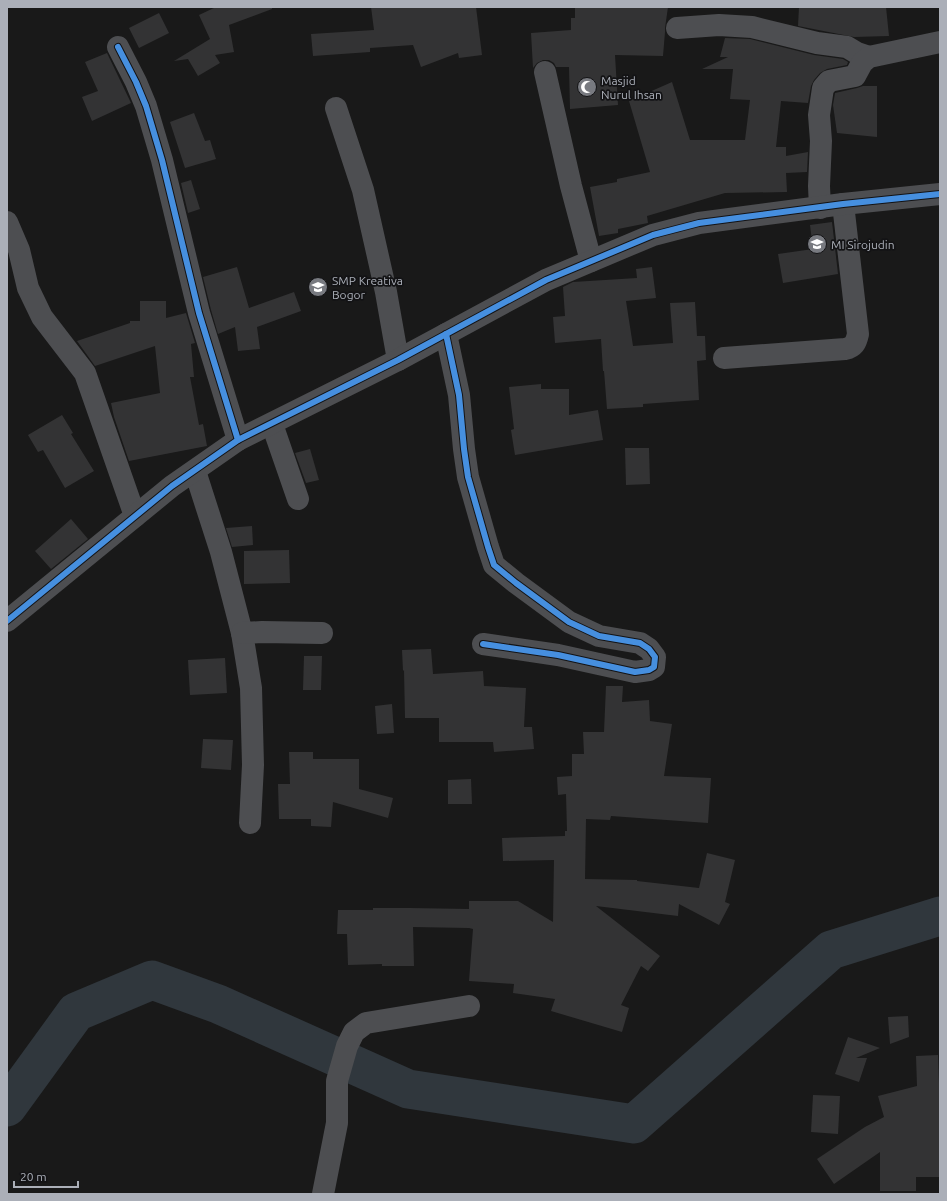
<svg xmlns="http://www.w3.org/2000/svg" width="947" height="1201" viewBox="0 0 947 1201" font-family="Ubuntu,sans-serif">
	<rect width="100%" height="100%" fill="#191919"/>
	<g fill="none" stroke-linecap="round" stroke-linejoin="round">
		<path stroke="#30373d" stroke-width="39" d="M 7,1107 L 76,1012 L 152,980 L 218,1004 L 408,1089 L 634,1124 L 831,950 L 940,916"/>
	</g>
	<g fill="#333334">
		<path d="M 216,7 L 272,7 L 272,9 L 229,25 L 234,52 L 215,55 L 220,63 L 198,76 L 188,59 L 174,61 L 210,39 L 199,15 Z"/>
		<path d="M 371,7 L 476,7 L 482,55 L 459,58 L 458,53 L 421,67 L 413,45 L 370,48 L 370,52 L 313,56 L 311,34 L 374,30 Z"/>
		<path d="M 575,7 L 668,7 L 665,28 L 665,32 L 663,56 L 615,55 L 618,105 L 570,109 L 569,67 L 556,67 L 554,63 L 549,60 L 543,60 L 537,63 L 533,68 L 531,33 L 571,30 L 571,18 L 575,18 Z"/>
		<path d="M 799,7 L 886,7 L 889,36 L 854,37 L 798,26 Z"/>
		<path d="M 159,13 L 169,33 L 139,48 L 129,28 Z"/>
		<path d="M 725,38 L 750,39 L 814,55 L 843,59 L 848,62 L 847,65 L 827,69 L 820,73 L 814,80 L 811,86 L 808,103 L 781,101 L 776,147 L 786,147 L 786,156 L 808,152 L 807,172 L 786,173 L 787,192 L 725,193 L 647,216 L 648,223 L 618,229 L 618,233 L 599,236 L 590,187 L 617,182 L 617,179 L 650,172 L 629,101 L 672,82 L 690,140 L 745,140 L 750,100 L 730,99 L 733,69 L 702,69 L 728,57 L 720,57 Z"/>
		<path d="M 107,53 L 131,103 L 92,121 L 82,97 L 98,91 L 85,62 Z"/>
		<path d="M 863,86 L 877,86 L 877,137 L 837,133 L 833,105 L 835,93 L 857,88 Z"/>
		<path d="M 194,113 L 205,141 L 210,140 L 216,159 L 185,168 L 170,122 Z"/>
		<path d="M 191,180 L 200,209 L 188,213 L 181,183 Z"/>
		<path d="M 832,222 L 838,274 L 783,283 L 778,254 L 813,249 L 810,225 Z"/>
		<path d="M 237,267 L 249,308 L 294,292 L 301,311 L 257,327 L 260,349 L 238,351 L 235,327 L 218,334 L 211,310 L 203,277 Z"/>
		<path d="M 652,267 L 656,298 L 626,301 L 633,346 L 673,343 L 670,303 L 695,302 L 697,336 L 705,336 L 706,360 L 697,361 L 699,400 L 643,404 L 643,407 L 607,409 L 604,371 L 603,371 L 601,339 L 555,343 L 553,317 L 565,316 L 563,287 L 573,282 L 637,278 L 636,269 Z"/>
		<path d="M 140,301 L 166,301 L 166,318 L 186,313 L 195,343 L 191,344 L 194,377 L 190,377 L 199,425 L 203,424 L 207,446 L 129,461 L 114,417 L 111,403 L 160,393 L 155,346 L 95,366 L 77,341 L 130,323 L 130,321 L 140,321 Z"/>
		<path d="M 541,384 L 541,389 L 569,389 L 569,415 L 598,410 L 603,440 L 515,455 L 511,430 L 514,429 L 509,387 Z"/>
		<path d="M 62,415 L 73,433 L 71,434 L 94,471 L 65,488 L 43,450 L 38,452 L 28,435 Z"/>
		<path d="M 625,448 L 649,448 L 650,484 L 626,485 Z"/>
		<path d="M 310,449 L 319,480 L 306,483 L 295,453 Z"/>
		<path d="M 71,519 L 88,539 L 51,569 L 35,551 Z"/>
		<path d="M 252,526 L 253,545 L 232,547 L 226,528 Z"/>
		<path d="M 289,550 L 290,583 L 244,584 L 244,551 Z"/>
		<path d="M 431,649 L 433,674 L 483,671 L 484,686 L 526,688 L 524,727 L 532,727 L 534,749 L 494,752 L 493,742 L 439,742 L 439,718 L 405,718 L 404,670 L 403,671 L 402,650 Z"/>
		<path d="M 304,656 L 322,656 L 321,690 L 303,690 Z"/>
		<path d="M 225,658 L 227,693 L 190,695 L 188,660 Z"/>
		<path d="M 606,686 L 623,686 L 622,702 L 649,700 L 650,721 L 672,724 L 664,776 L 711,778 L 708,823 L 611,816 L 610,820 L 586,819 L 585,879 L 637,880 L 637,881 L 699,888 L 707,853 L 735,860 L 725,902 L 730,904 L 719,925 L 679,904 L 678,916 L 596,906 L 660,956 L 648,971 L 641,966 L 621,1005 L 629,1008 L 622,1032 L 551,1011 L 555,999 L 513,993 L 514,984 L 469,981 L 473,929 L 469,928 L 413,927 L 414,966 L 382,966 L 382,964 L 348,965 L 347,934 L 337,934 L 338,910 L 373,910 L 373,908 L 409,908 L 469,909 L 469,901 L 518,901 L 553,922 L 554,860 L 503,861 L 502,838 L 565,836 L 565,831 L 567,831 L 566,794 L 558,795 L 557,777 L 572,776 L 572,754 L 584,754 L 583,732 L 604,732 Z"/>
		<path d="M 392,704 L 394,733 L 377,734 L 375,706 Z"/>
		<path d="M 203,739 L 233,740 L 231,770 L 201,768 Z"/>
		<path d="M 289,752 L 313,752 L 313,759 L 359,759 L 359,789 L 393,798 L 388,818 L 333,802 L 331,827 L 311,826 L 311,819 L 279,819 L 278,784 L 290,784 Z"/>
		<path d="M 471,779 L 472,804 L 448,804 L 448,780 Z"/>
		<path d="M 908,1016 L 909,1037 L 890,1044 L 888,1017 Z"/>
		<path d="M 848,1037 L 880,1048 L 856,1058 L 867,1058 L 859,1082 L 835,1074 Z"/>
		<path d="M 938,1055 L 940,1111 L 940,1177 L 916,1177 L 916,1191 L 880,1191 L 880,1152 L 834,1184 L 817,1159 L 865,1127 L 884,1117 L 878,1096 L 917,1086 L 916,1056 Z"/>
		<path d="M 813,1095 L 840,1096 L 838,1134 L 811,1132 Z"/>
	</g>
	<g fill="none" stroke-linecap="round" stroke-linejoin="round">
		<g stroke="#4d4e51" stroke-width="22">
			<path d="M 677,28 L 719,25 L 752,27 L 817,43 L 847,47 L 857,53 L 869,57"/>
			<path d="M 118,47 L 136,82 L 146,106 L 162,160 L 199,313 L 238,440"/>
			<path d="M 545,72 L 571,186 L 591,261"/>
			<path d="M 336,108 L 363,190 L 386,292 L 398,360"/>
			<path d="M 820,208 L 819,186 L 821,141 L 819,115 L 823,88 L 829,81 L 855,76 L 862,63 L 869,57 L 940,42"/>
			<path d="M 7,222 L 19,250 L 28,288 L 42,317 L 85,373 L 135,516"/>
			<path d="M 446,334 L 459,395 L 464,449 L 468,477 L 488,547 L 494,565 L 516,583 L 569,622 L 599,636 L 640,643 L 649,649 L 655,657 L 654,667 L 649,670 L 635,672 L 558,655 L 483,644"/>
			<path d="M 724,358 L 845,349 C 854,347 856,343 858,334 L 843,204"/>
			<path d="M 272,424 L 298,499"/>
			<path d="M 195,471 L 221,552 L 242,633 L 251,688 L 253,765 L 250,823"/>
			<path d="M 7,621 L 172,486 L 238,440 L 398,360 L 546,280 L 653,235 L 699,223 L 843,204 L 940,194"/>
			<path d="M 242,633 L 262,632 L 322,633"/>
			<path d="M 323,1194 L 337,1123 L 337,1081 L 347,1046 L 354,1032 L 366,1023 L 469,1006"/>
		</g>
		<defs>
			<g id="cycleway">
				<path d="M 118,47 L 136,82 L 146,106 L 162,160 L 199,313 L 238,440"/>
				<path d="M 446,334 L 459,395 L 464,449 L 468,477 L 488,547 L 494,565 L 516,583 L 569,622 L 599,636 L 640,643 L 649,649 L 655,657 L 654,667 L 649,670 L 635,672 L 558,655 L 483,644"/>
				<path d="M 7,621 L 172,486 L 238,440 L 398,360 L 546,280 L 653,235 L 699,223 L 843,204 L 940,194"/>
			</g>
		</defs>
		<use href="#cycleway" stroke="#131315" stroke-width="8"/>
		<use href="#cycleway" stroke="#468fdf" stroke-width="6"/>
	</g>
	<defs>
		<symbol id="mosque-disc" viewBox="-11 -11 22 22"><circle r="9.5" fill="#787a80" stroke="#131315"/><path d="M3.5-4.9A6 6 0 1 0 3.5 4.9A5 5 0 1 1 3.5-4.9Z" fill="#fff"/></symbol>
		<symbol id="school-disc" viewBox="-11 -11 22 22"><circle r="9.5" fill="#787a80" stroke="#131315"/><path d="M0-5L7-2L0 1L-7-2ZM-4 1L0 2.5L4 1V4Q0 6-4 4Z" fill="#fff"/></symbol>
	</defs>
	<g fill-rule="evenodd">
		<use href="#mosque-disc" x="576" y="76" width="22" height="22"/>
		<use href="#school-disc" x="806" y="233" width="22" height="22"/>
		<use href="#school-disc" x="307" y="276" width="22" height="22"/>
	</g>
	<g text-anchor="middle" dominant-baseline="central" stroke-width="3.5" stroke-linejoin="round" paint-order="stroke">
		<g font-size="12" fill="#abafb8" stroke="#131315" text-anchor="start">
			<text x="601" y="80">Masjid<tspan x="601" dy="14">Nurul Ihsan</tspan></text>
			<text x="831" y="244">MI Sirojudin</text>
			<text x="332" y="280">SMP Kreativa<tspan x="332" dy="14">Bogor</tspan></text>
		</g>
	</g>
	<rect width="947" height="1201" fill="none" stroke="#abafb8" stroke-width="16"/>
	<path d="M14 1181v6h64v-6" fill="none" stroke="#abafb8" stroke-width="2"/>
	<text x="20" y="1181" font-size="12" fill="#abafb8" stroke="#131315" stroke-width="3" paint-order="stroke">20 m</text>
</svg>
